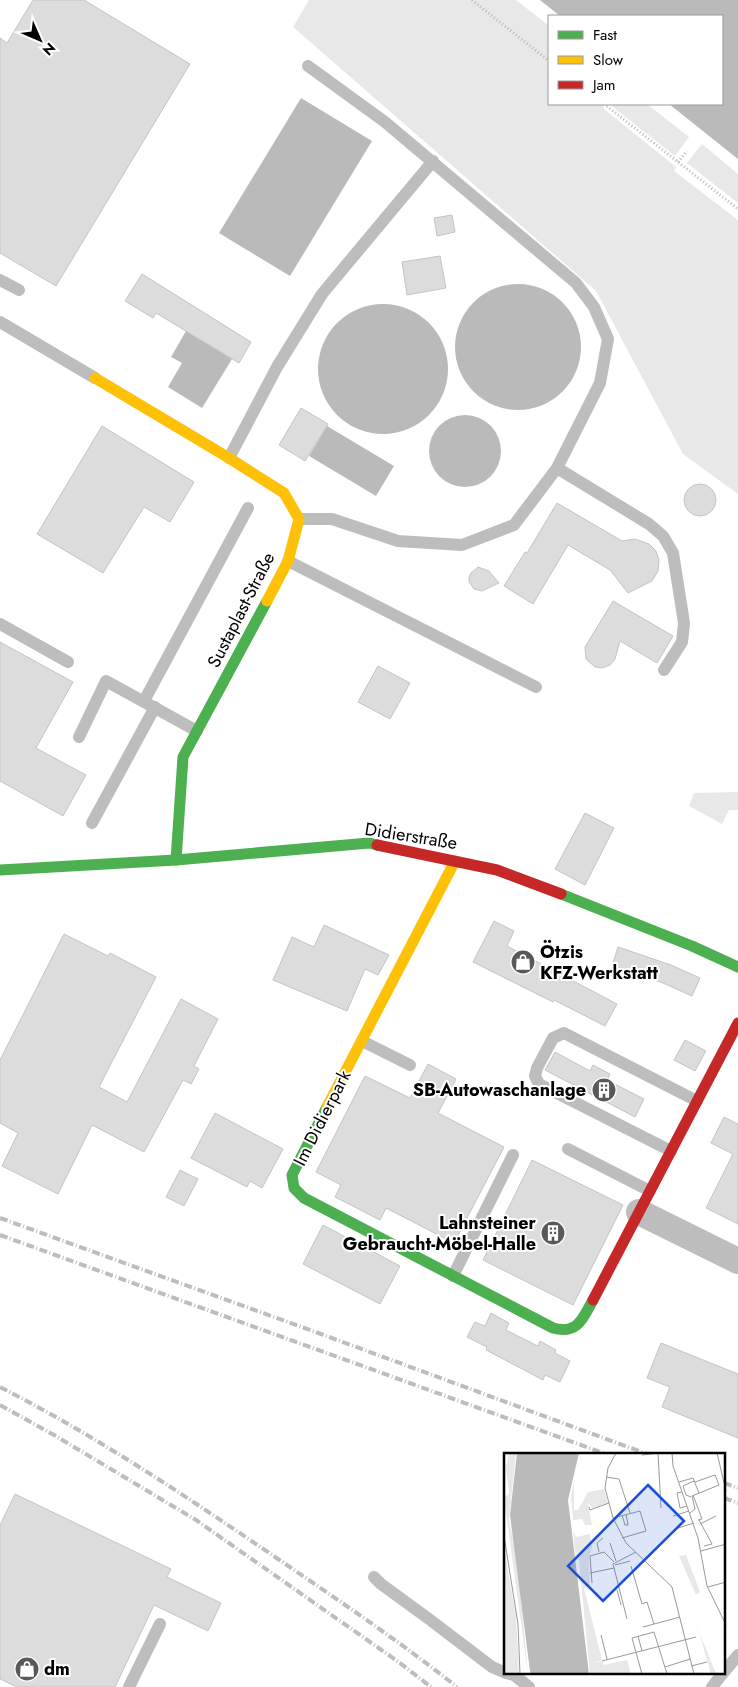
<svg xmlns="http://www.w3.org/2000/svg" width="738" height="1687" viewBox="0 0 738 1687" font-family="Jost,sans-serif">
	<rect width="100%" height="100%" fill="#fff"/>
	<g fill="#e8e8e8">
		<path d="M 309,0 L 516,0 L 549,26 L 549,104 L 603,104 L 604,109 L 676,167 L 674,171 L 738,220 L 738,494 L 683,454 L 596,291 L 293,27 Z"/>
		<path d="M 609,104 L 647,104 L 689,137 L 675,156 Z"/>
		<path d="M 702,144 L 738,174 L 738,203 L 687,163 Z"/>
		<path d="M 738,792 L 738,810 L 729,810 L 722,824 L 689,806 L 694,793 Z"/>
	</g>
	<g fill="#bababa">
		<path d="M 540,0 L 738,0 L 738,159 L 669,104 L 722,104 L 722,16 L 560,16 Z"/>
		<path d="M 301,98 L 372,141 L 290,276 L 219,233 Z"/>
		<circle cx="518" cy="347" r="63"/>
		<circle cx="383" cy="369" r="65"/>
		<path d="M 186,331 L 232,359 L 202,408 L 168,387 L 182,363 L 171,357 Z"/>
		<circle cx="465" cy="451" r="36"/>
		<path d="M 327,426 L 394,466 L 376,496 L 309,456 Z"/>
	</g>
	<g fill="#dcdcdc" stroke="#c4c4c4">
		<path d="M 33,0 L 84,0 L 190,64 L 56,286 L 0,253 L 0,38 L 7,43 Z"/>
		<path d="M 452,215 L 455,232 L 437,236 L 434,218 Z"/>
		<path d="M 440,256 L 446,288 L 407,295 L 402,262 Z"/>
		<path d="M 142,274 L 251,342 L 239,363 L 156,313 L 153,318 L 125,301 Z"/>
		<path d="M 301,408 L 328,424 L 305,461 L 279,445 Z"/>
		<path d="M 102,426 L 194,482 L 170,522 L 144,507 L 103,573 L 37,534 Z"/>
		<circle cx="700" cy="500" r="16"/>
		<path d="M 557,503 L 622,541 L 635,539 L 649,544 L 656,551 L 659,560 L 658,571 L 652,581 L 628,593 L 610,570 L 568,545 L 533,604 L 504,586 L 525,552 L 527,553 Z"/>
		<path d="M 478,567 L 489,571 L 499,583 L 482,591 L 474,589 L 469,582 L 469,577 L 471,573 Z"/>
		<path d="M 613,601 L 673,636 L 657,663 L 620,641 L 615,659 L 610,665 L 602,668 L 595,667 L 586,659 L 585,647 Z"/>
		<path d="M 0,642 L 73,682 L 36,748 L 86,775 L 63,816 L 0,781 Z"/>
		<path d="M 378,666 L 410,683 L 390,719 L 358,702 Z"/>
		<path d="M 585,813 L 614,828 L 585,885 L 555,869 Z"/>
		<path d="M 494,921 L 514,931 L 507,946 L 617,1004 L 605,1026 L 554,1000 L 553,1002 L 473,962 Z"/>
		<path d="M 324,925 L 389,955 L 378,975 L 365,969 L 347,1011 L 273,980 L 292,937 L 314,947 Z"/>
		<path d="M 64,934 L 108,956 L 110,953 L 156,977 L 99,1087 L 127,1102 L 181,999 L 218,1019 L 194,1066 L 199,1069 L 191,1084 L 183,1080 L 144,1152 L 92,1125 L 58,1194 L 2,1166 L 18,1133 L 0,1123 L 0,1060 Z"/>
		<path d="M 618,947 L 671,965 L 700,978 L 692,996 L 663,983 L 612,966 Z"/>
		<path d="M 685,1040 L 706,1051 L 695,1071 L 674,1060 Z"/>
		<path d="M 555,1052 L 590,1071 L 593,1065 L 610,1074 L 607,1080 L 644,1099 L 635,1117 L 545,1070 Z"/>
		<path d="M 428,1064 L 456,1079 L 438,1113 L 504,1147 L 454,1243 L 386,1208 L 380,1220 L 335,1197 L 341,1185 L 316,1172 L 365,1076 L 410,1098 Z"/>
		<path d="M 215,1113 L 283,1149 L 262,1188 L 250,1181 L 247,1187 L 191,1158 Z"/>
		<path d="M 724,1117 L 738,1124 L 738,1224 L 706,1208 L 733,1154 L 711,1143 Z"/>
		<path d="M 532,1160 L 623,1205 L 573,1305 L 483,1260 Z"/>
		<path d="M 180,1170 L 198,1179 L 184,1206 L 166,1197 Z"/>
		<path d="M 323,1225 L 400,1266 L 380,1304 L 303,1264 Z"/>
		<path d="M 491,1313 L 509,1323 L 506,1330 L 538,1346 L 540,1341 L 556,1350 L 555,1353 L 570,1361 L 560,1382 L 545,1375 L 543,1380 L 486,1350 L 487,1347 L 467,1337 L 475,1322 L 485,1326 Z"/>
		<path d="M 661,1343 L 738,1374 L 738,1438 L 662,1407 L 670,1387 L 647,1378 Z"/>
		<path d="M 15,1494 L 171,1569 L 167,1577 L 221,1603 L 208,1631 L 154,1605 L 115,1687 L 17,1687 L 0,1679 L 0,1525 Z"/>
	</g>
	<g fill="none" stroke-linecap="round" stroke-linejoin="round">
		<g stroke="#b8b8b8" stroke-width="3" stroke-dasharray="1 2.5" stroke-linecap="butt">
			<path d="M 472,0 L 549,61"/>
			<path d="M 604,104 L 738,209"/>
			<path d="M 678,162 L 687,151"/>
		</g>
		<g stroke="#bdbdbd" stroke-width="12">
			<path d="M 0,280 L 19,290"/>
			<path d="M 0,322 L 95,378"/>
			<path d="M 229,458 L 277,367 L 322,294 L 433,161"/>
			<path d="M 557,468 L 649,524 L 663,536 L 673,553 L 684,623 L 682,642 L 664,670"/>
			<path d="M 299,519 L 332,519 L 398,541 L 462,545 L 514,525 L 557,468 L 600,383 L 608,339 L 594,307 L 576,283 L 385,122 L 308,66"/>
			<path d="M 288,561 L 536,687"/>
			<path d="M 0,624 L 68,662"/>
			<path d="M 144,701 L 248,508"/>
			<path d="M 79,737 L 106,681 L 197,731"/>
			<path d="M 92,823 L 155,707"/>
			<path d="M 362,1041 L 410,1065"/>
			<path d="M 568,1149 L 650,1191"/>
			<path d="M 671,1151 L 539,1084 L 535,1076 L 537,1068 L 553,1038 L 564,1033 L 697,1101"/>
			<path d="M 453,1276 L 513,1155"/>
			<path d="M 374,1577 L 381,1584 L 429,1619 L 492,1667 L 506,1673"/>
			<path d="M 724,1672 L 738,1655"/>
			<path d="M 506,1673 L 514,1675 L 529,1687"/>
			<path d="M 129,1687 L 160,1624"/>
			<path d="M 712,1687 L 723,1673"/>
		</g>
		<path stroke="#bdbdbd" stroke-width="26" d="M 639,1212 L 738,1261"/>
		<g stroke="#4caf50" stroke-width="11">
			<path d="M 176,860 L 183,757 L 267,601"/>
			<path d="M 0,870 L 176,860 L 369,843 L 377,845"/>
			<path d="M 561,894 L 692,946 L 738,967"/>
			<path d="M 327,1107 L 292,1175 L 294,1188 L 304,1198 L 553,1328 C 578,1335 583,1318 593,1300"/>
		</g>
		<g stroke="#ffc107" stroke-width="11">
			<path d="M 95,378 L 229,458 L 284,493 L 299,519 L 288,561 L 267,601"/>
			<path d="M 327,1107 L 455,861"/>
		</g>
		<g stroke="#c62828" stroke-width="11">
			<path d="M 377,845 L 497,870 L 561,894"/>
			<path d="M 593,1300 L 738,1023"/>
		</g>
		<g stroke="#bdbdbd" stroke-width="4" stroke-dasharray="8 2.5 1 2.5" stroke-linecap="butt">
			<path d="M 0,1218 L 321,1334 L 647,1454"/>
			<path d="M 0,1235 L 606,1454"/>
			<path d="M 0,1387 C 98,1437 187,1497 278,1559 C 338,1600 399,1641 457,1687"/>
			<path d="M 0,1405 L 54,1435 L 196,1520 L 400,1663 L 431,1687"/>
			<path d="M 724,1483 L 738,1488"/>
			<path d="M 724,1498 L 738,1503"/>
		</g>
	</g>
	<defs>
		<symbol id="shop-disc" viewBox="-11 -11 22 22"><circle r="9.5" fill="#595959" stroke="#fff"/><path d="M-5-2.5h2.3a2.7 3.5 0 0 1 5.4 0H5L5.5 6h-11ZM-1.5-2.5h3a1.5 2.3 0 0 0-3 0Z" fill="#fff"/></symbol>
		<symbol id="building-disc" viewBox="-11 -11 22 22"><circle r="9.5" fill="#595959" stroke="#fff"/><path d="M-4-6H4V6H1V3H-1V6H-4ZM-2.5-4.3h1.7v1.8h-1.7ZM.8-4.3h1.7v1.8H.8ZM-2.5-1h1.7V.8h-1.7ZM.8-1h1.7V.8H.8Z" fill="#fff"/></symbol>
	</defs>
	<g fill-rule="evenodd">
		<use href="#shop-disc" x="509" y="948" width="28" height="28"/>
		<use href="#building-disc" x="590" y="1076" width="28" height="28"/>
		<use href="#building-disc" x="539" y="1219" width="28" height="28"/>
		<use href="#shop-disc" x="13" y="1655" width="28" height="28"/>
	</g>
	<g text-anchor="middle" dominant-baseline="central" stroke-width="4" stroke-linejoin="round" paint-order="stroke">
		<g font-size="18" fill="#000" stroke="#fff">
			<text transform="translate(241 610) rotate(-63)">Sustaplast-Straße</text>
			<text transform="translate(411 836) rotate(9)">Didierstraße</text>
			<text transform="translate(322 1118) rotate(-63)">Im Didierpark</text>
		</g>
		<g font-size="18" font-weight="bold" fill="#000" stroke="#fff" text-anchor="start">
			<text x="540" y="952">Ötzis<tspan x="540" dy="21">KFZ-Werkstatt</tspan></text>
			<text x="586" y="1090" text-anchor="end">SB-Autowaschanlage</text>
			<text x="536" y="1223" text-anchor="end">Lahnsteiner<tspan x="536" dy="21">Gebraucht-Möbel-Halle</tspan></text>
			<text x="44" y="1669">dm</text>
		</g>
	</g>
	<g transform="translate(504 1453)">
		<rect width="221" height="221" fill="#fff"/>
		<path d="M 5,0 L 12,0 L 5,66 L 14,111 L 24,221 L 0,45 L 5,40 L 2,15 ZM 70,28 L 70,57 L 74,57 L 84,39 L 100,36 L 104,50 L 89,55 L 84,50 L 88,72 L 81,72 L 78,66 L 69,67 L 67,44 ZM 69,78 L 72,84 L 86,81 L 88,94 L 85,106 L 86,133 L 80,135 L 98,207 L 88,211 L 98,208 L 100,212 L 123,207 L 127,221 L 86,221 L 75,108 L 73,97 L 72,108 ZM 0,94 L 12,164 L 15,221 L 0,221 ZM 182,102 L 196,139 L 192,142 L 175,103 ZM 180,148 L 201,193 L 212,221 L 207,221 L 196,183 Z" fill="#e8e8e8"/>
		<path d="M 13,0 L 75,0 L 64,47 L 85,221 L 27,221 L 26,218 L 6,62 Z" fill="#bababa"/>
		<path fill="none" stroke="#bababa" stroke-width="2.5" d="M 56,0 L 49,28 L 48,56 L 67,221"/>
		<path fill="none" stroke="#999" stroke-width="1" d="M 112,0 L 104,15 L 101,35 L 109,65 L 122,90 L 168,134 L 190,221M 168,0 L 169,13 L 194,85 L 203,133 L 222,172M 213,0 L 222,38M 138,2 L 154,0 L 157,55M 102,24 L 115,26 L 126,60M 175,29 L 189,25 L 195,40M 178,39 L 173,40 L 176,55 L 183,53M 189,42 L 198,66 L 194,67M 187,44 L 182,42 L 179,33 L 190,28M 85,54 L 86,57 L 105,50M 186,60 L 191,56 L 188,43 L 215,32 L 211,22 L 191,29M 118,62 L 121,72 L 124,72 L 122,61M 169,63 L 185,58M 109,65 L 136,58 L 142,78 L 118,85M 195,67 L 208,91 L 200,93M 196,71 L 212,63M 171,76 L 190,70M 0,83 L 14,171 L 16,221M 106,90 L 112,108M 197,98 L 222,91M 95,99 L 93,90 L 99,85M 111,112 L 126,108M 127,113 L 138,151 L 143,149 L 150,171M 86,120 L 110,115M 88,130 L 86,103 L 100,99 L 110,109M 204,134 L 222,129M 113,137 L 117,152M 123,166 L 109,111 L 132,99M 139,174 L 176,164M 97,182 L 103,206M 134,183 L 138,198M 98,208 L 192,184M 187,213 L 203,209M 161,214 L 186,206M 138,221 L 128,185 L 150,179 L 163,221"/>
		<path fill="#1d4ed8" fill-opacity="0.15" stroke="#1d4ed8" stroke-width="2.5" d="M 144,32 L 180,68 L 99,148 L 64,113 Z"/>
		<rect width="221" height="221" fill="none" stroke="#000" stroke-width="2.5"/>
	</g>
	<rect x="548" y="15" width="175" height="90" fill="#ffffff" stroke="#999999"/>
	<rect x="558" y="31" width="25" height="8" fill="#4caf50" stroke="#999999"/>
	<text x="593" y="40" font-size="15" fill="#000000">Fast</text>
	<rect x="558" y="56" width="25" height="8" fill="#ffc107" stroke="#999999"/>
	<text x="593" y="65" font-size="15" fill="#000000">Slow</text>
	<rect x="558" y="81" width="25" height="8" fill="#c62828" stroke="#999999"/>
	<text x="593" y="90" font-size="15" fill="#000000">Jam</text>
	<g transform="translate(40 40) rotate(135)" stroke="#ffffff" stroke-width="4" paint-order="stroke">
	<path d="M0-4L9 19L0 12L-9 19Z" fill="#000000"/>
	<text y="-8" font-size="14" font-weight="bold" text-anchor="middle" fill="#000000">N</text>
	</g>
</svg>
